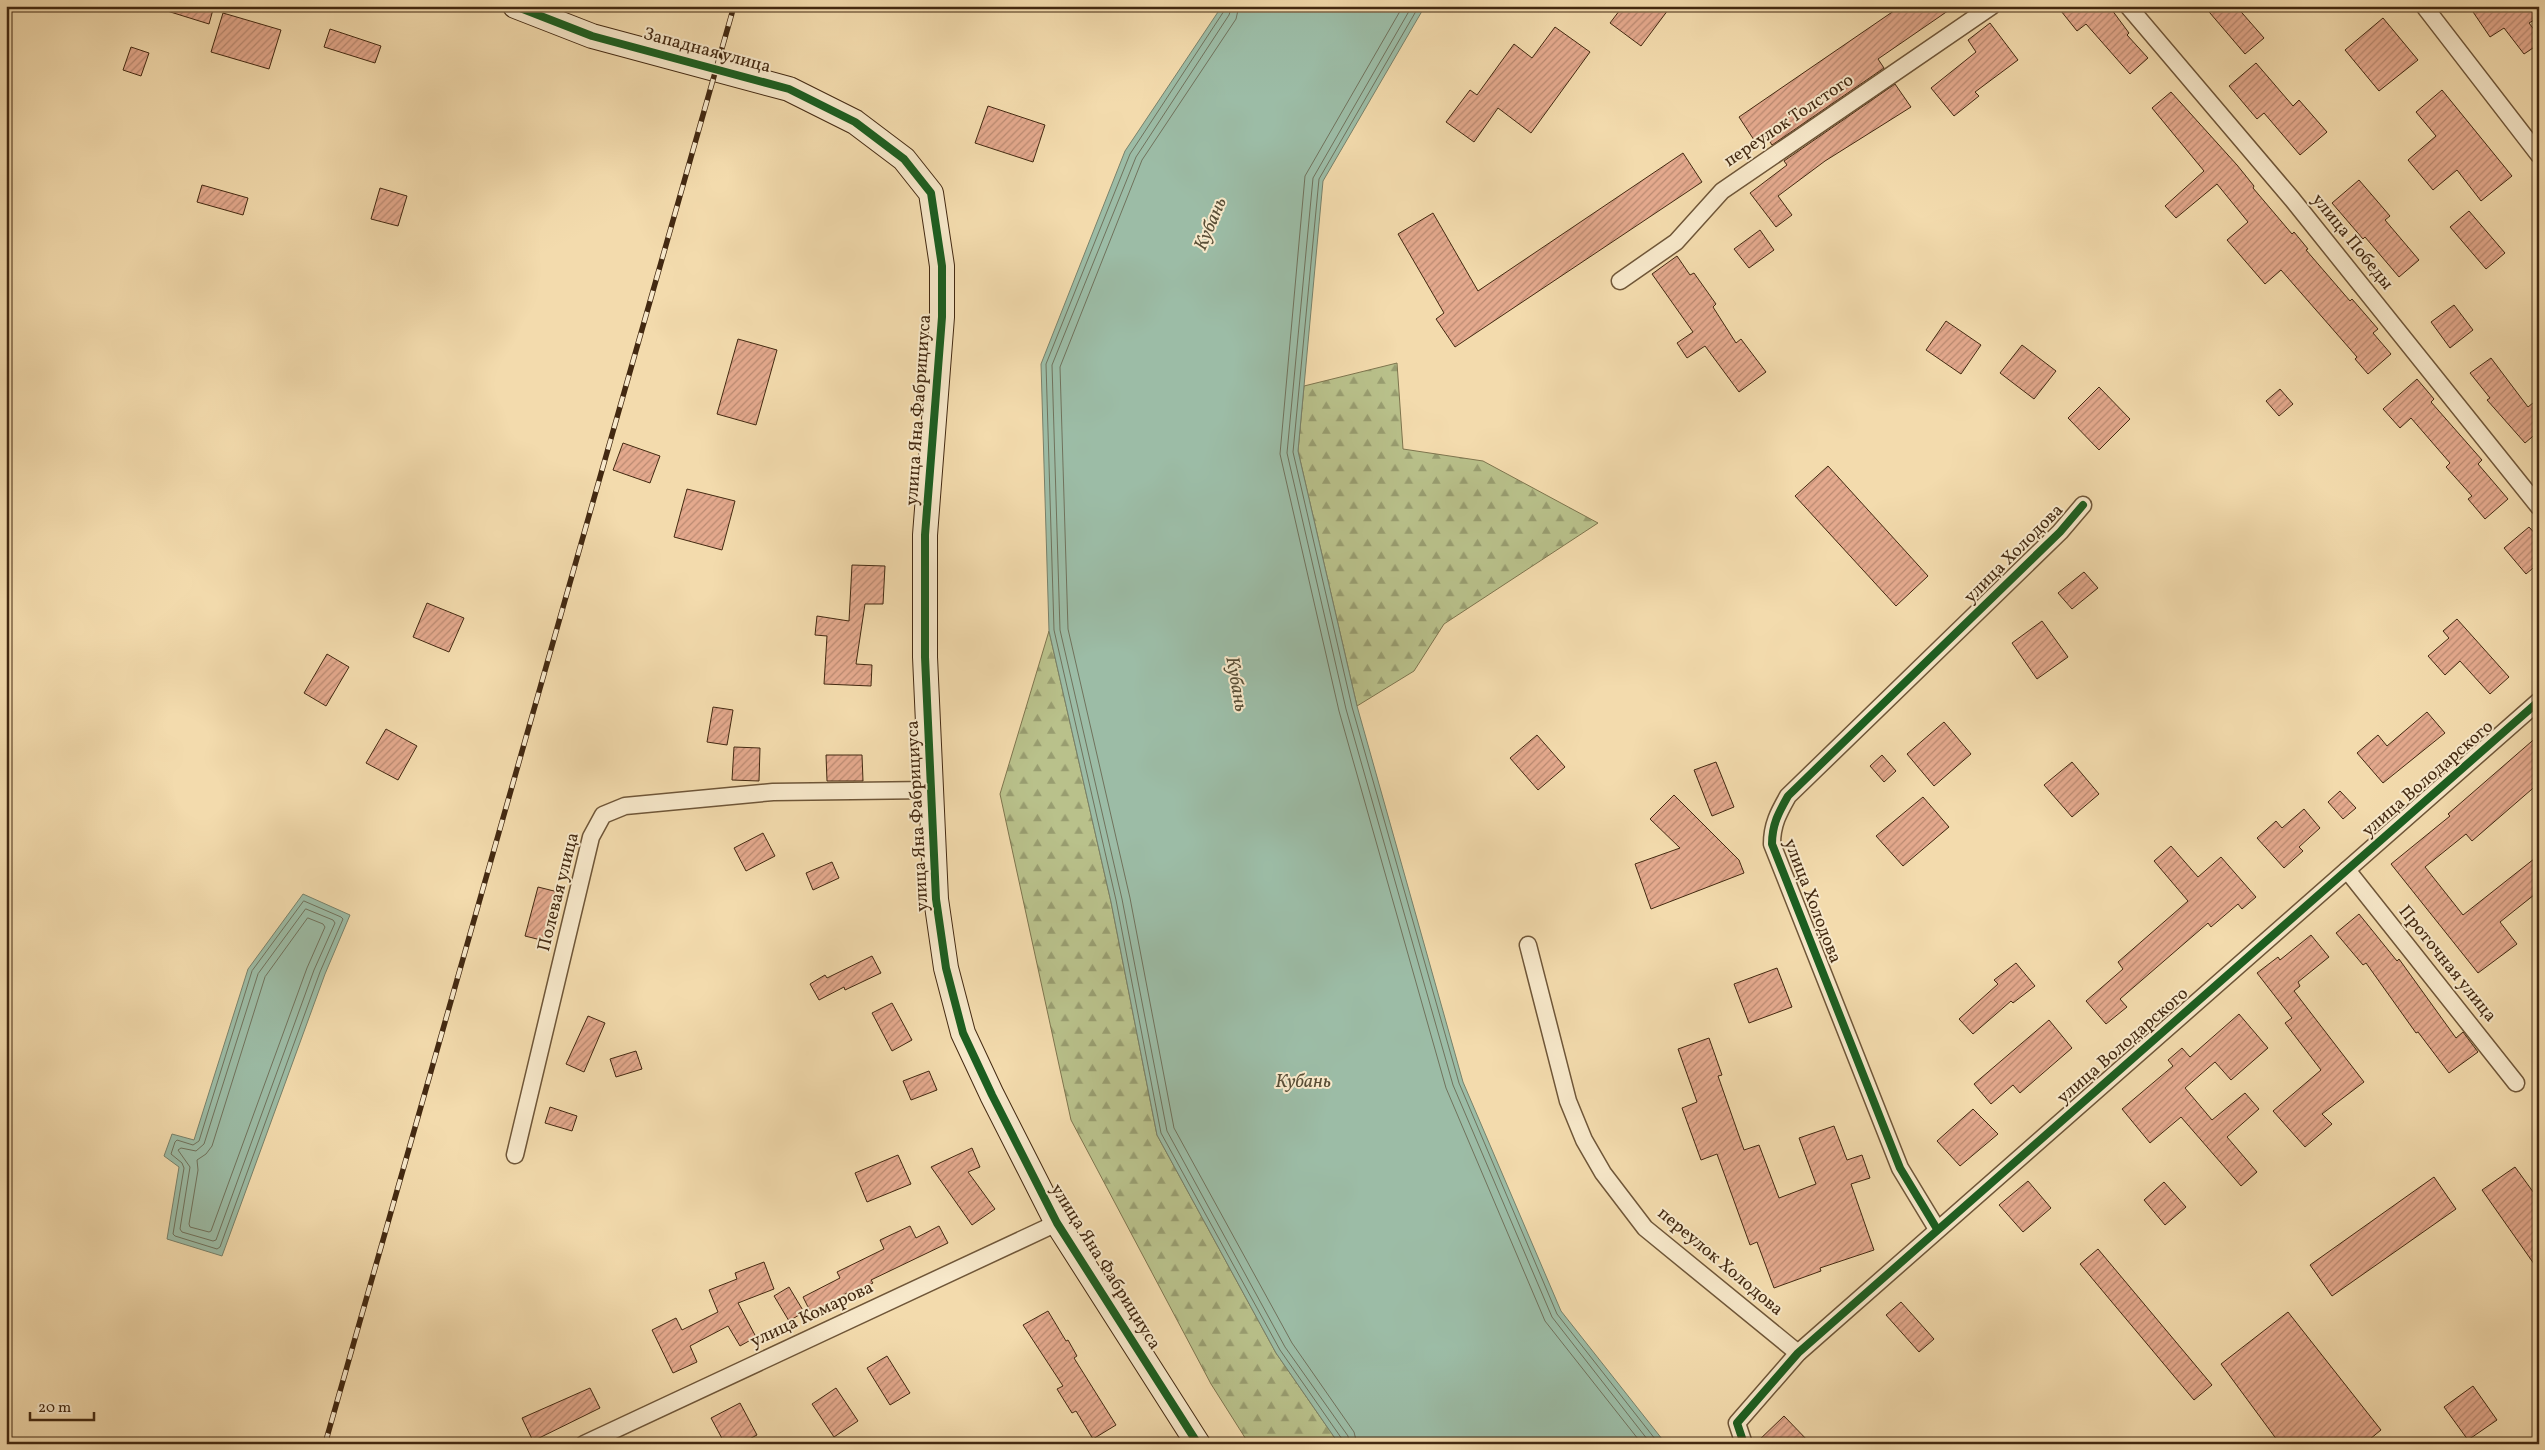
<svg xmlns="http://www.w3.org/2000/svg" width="2545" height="1450" viewBox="0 0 2545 1450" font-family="Vollkorn,serif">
	<defs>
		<pattern id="forest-firs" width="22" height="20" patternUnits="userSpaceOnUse" patternTransform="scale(1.25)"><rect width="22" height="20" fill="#b9c18b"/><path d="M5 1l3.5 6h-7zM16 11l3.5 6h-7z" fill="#989d70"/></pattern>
		<pattern id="building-hatch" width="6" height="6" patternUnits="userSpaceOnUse" patternTransform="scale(1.25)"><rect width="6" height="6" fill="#e4a98d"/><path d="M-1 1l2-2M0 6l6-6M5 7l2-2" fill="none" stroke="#ba8a72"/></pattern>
	</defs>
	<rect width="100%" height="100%" fill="#f3dbad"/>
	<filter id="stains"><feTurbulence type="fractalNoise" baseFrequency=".004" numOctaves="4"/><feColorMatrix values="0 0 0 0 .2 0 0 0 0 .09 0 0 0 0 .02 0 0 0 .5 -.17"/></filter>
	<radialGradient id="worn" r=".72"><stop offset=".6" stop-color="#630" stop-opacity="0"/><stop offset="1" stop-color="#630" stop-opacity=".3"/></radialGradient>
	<g fill="url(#forest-firs)" stroke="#7e754e">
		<path d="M 1397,363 L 1403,449 L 1483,461 L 1598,523 L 1444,624 L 1414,671 L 1357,706 L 1298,451 L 1304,386 Z"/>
		<path d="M 1049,631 L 1111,902 L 1157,1135 L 1276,1353 L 1339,1444 L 1249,1444 L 1211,1384 L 1071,1120 L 1000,794 Z"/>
	</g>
	<g fill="#9cbca6" stroke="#78816a">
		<path d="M 1222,6 L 1425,6 L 1323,181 L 1298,451 L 1357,706 L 1463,1082 L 1561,1311 L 1666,1444 L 1339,1444 L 1276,1353 L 1157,1135 L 1111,902 L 1049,631 L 1041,364 L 1125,151 Z"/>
		<path d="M 303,894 L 350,915 L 325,974 L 222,1256 L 167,1239 L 179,1167 L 164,1156 L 172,1134 L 194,1140 L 248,969 Z"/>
	</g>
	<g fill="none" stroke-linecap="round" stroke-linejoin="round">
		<g stroke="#70725c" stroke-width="1">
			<path d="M 1225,6 L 1224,11 L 1130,154 L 1046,364 L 1054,630 L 1116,900 L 1161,1133 L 1280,1350 L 1342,1439 L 1343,1444"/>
			<path d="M 1232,6 L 1229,15 L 1136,157 L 1052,365 L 1060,630 L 1122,899 L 1167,1131 L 1285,1347 L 1348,1436 L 1349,1444"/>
			<path d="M 1239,6 L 1236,19 L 1142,160 L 1060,367 L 1068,629 L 1130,898 L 1174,1128 L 1292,1343 L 1354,1432 L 1357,1444"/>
			<path d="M 1403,6 L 1305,176 L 1280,454 L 1339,711 L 1446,1088 L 1545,1321 L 1642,1444"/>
			<path d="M 1412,6 L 1313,178 L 1287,453 L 1346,709 L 1453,1085 L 1552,1317 L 1651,1444"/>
			<path d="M 1419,6 L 1319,179 L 1293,452 L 1352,707 L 1459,1083 L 1557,1314 L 1659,1444"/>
			<path d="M 304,901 L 341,917 L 343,919 L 320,972 L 220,1247 L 217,1249 L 175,1236 L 173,1234 L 184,1168 L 182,1163 L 171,1154 L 175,1142 L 177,1140 L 193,1145 L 199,1141 L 252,971 Z"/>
			<path d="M 306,909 L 333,920 L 335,923 L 314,970 L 216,1240 L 213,1241 L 182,1232 L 180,1229 L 190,1167 L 178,1150 L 181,1148 L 196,1151 L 204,1144 L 258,974 Z"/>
			<path d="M 308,918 L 323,924 L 325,927 L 307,968 L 211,1231 L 209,1232 L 190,1227 L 189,1224 L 198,1170 L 197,1160 L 206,1154 L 212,1146 L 265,977 Z"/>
		</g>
	</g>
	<g fill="url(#building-hatch)" stroke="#432911">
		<path d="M 164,6 L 214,6 L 209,24 L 164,10 Z"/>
		<path d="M 1623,6 L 1671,6 L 1641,46 L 1610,23 Z"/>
		<path d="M 1901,6 L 1955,6 L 1878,59 L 1884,68 L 1772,145 L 1766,136 L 1756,143 L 1739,117 Z"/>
		<path d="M 2057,6 L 2109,6 L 2129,33 L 2127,35 L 2148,58 L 2130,74 L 2086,24 L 2077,31 Z"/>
		<path d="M 2204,6 L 2236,6 L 2264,38 L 2245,54 Z"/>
		<path d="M 2469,6 L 2539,6 L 2539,17 L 2529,23 L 2539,36 L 2539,44 L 2524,54 L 2504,28 L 2490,37 Z"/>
		<path d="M 223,13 L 281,30 L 269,69 L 211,52 Z"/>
		<path d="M 2383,18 L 2418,60 L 2379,91 L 2345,50 Z"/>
		<path d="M 1990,23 L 2018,60 L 1975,92 L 1979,96 L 1954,116 L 1931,88 L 1976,52 L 1968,40 Z"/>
		<path d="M 1555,27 L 1590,52 L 1531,133 L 1498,108 L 1474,142 L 1446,122 L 1470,90 L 1477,95 L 1514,44 L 1532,58 Z"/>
		<path d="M 330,29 L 381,46 L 375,63 L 324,47 Z"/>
		<path d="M 131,47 L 149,53 L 141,76 L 123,70 Z"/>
		<path d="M 2256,63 L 2293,106 L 2299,100 L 2327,132 L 2300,155 L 2264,113 L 2257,119 L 2229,86 Z"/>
		<path d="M 1895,84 L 1911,107 L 1825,161 L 1778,196 L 1792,215 L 1776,227 L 1750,193 L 1787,165 L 1784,161 Z"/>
		<path d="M 2442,90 L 2512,176 L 2481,201 L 2457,170 L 2433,190 L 2408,160 L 2436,136 L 2416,112 Z"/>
		<path d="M 2171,92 L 2237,165 L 2254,186 L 2253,188 L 2292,234 L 2294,232 L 2308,249 L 2306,250 L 2350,301 L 2352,299 L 2378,329 L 2373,333 L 2391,354 L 2368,374 L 2355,359 L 2357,357 L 2281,270 L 2265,284 L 2227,240 L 2248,222 L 2217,184 L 2176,218 L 2165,206 L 2204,171 L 2152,108 Z"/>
		<path d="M 988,106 L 1045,125 L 1033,162 L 975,143 Z"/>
		<path d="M 1683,153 L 1702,182 L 1455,347 L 1436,319 L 1444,313 L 1398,234 L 1433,213 L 1478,291 Z"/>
		<path d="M 2359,180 L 2390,216 L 2385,220 L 2419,260 L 2399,277 L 2365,237 L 2363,239 L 2332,203 Z"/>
		<path d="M 202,185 L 248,198 L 243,215 L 197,202 Z"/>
		<path d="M 380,188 L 407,196 L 398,226 L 371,219 Z"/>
		<path d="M 2469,211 L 2505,253 L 2486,269 L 2450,227 Z"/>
		<path d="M 1760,230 L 1774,250 L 1749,268 L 1734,249 Z"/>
		<path d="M 1677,256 L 1690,275 L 1694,273 L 1716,304 L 1713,307 L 1736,343 L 1741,339 L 1766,372 L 1739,392 L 1705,346 L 1687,358 L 1677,343 L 1693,332 L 1652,274 Z"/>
		<path d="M 2454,305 L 2473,330 L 2450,348 L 2431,322 Z"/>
		<path d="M 1946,321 L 1981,345 L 1961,374 L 1926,350 Z"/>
		<path d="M 738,339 L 777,350 L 756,425 L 717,414 Z"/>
		<path d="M 2022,345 L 2056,371 L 2034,399 L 2000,373 Z"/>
		<path d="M 2491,358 L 2528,407 L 2539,398 L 2539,431 L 2525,443 L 2487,400 L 2490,398 L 2470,373 Z"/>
		<path d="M 2417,379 L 2434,399 L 2431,402 L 2482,460 L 2478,464 L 2508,499 L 2485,519 L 2468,499 L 2472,496 L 2446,467 L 2450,463 L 2411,418 L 2400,428 L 2383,409 Z"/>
		<path d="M 2099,387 L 2130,419 L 2099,450 L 2068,418 Z"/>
		<path d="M 2280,389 L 2293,404 L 2279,416 L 2266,401 Z"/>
		<path d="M 623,443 L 660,456 L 650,483 L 613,470 Z"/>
		<path d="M 1828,466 L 1928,576 L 1896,606 L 1795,496 Z"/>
		<path d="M 687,489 L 735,501 L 722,550 L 674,537 Z"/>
		<path d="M 2529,527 L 2539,538 L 2539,563 L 2526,574 L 2504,548 Z"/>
		<path d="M 852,565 L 885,566 L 883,604 L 865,604 L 856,664 L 872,665 L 871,686 L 824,684 L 827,636 L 815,635 L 817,616 L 849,621 Z"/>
		<path d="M 2084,572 L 2098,588 L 2072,609 L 2058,593 Z"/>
		<path d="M 427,603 L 464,618 L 449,652 L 413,637 Z"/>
		<path d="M 2457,619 L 2509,677 L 2490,694 L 2460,661 L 2445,675 L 2428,656 L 2449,638 L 2443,631 Z"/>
		<path d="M 2042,621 L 2068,657 L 2037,679 L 2012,643 Z"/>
		<path d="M 327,654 L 349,667 L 326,706 L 304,693 Z"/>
		<path d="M 713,707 L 733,710 L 727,745 L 707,742 Z"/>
		<path d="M 2427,712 L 2445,733 L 2383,783 L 2357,753 L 2378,735 L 2387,746 Z"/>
		<path d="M 1944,722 L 1971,754 L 1934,786 L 1907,754 Z"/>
		<path d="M 386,729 L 417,746 L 398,780 L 366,763 Z"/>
		<path d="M 1537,735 L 1565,767 L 1538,790 L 1510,758 Z"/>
		<path d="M 2539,735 L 2539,783 L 2472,841 L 2466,834 L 2425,867 L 2463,915 L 2539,855 L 2539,891 L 2500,922 L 2517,944 L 2478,973 L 2391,864 L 2450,816 L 2448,814 Z"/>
		<path d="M 734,747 L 760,748 L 759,781 L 732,780 Z"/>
		<path d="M 826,755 L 862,755 L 863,781 L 827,781 Z"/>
		<path d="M 1882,755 L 1896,771 L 1884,782 L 1870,766 Z"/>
		<path d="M 1716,762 L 1734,807 L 1712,816 L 1694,770 Z"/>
		<path d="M 2072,762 L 2099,794 L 2072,817 L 2044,785 Z"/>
		<path d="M 2340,791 L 2356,808 L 2343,819 L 2328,802 Z"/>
		<path d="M 1674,795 L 1739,860 L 1744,873 L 1651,909 L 1635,864 L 1680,848 L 1650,819 Z"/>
		<path d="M 1923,797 L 1949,827 L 1903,866 L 1876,836 Z"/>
		<path d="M 2304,809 L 2320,828 L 2299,847 L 2303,851 L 2284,868 L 2257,838 L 2276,821 L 2282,828 Z"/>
		<path d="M 763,833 L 775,856 L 746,871 L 734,848 Z"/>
		<path d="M 2171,846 L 2198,877 L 2221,857 L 2256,897 L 2242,909 L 2238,904 L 2211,927 L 2208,923 L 2120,999 L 2127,1007 L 2106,1024 L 2086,1001 L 2123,969 L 2118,962 L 2188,901 L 2154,861 Z"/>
		<path d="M 832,862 L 839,878 L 813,890 L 806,873 Z"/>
		<path d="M 538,887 L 562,893 L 549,942 L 525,936 Z"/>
		<path d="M 2359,914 L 2397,961 L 2399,959 L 2456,1038 L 2463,1032 L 2478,1052 L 2449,1073 L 2418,1032 L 2416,1033 L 2366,963 L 2363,965 L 2336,933 Z"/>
		<path d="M 2311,935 L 2329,957 L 2298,982 L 2300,986 L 2294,991 L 2364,1082 L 2322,1114 L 2332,1124 L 2305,1147 L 2273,1111 L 2321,1070 L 2285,1023 L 2292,1018 L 2257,973 L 2278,957 L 2280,960 Z"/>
		<path d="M 872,956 L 881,973 L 845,990 L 844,987 L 819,1000 L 810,984 L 825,975 L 827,978 Z"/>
		<path d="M 2016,963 L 2035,986 L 2013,1003 L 2011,1001 L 1973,1034 L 1959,1019 L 1998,984 L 1994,980 Z"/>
		<path d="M 1777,968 L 1792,1007 L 1749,1023 L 1734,984 Z"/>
		<path d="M 892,1003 L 912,1040 L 892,1051 L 872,1013 Z"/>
		<path d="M 2239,1014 L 2268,1048 L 2231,1080 L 2215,1062 L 2185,1088 L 2212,1120 L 2245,1093 L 2259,1109 L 2227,1137 L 2257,1172 L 2241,1186 L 2181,1117 L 2150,1143 L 2122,1109 L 2173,1066 L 2168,1060 L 2182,1048 L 2190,1057 Z"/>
		<path d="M 588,1016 L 605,1023 L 584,1072 L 566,1064 Z"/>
		<path d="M 2049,1020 L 2072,1048 L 2020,1093 L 2013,1085 L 1991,1104 L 1974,1084 Z"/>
		<path d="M 1709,1038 L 1722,1075 L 1718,1076 L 1744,1150 L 1759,1145 L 1779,1198 L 1816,1184 L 1799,1138 L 1834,1126 L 1847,1160 L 1862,1155 L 1870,1178 L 1851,1184 L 1874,1250 L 1820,1268 L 1821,1271 L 1774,1288 L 1757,1242 L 1750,1245 L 1717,1154 L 1701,1160 L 1682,1108 L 1697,1102 L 1678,1049 Z"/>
		<path d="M 636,1051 L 642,1069 L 616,1077 L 610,1059 Z"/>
		<path d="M 929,1071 L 937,1090 L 911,1100 L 903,1081 Z"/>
		<path d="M 550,1107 L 577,1116 L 572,1131 L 545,1123 Z"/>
		<path d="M 1973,1109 L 1998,1134 L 1960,1166 L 1937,1141 Z"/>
		<path d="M 972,1148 L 980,1167 L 968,1172 L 995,1209 L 972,1225 L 931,1167 Z"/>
		<path d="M 898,1155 L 911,1184 L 867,1202 L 855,1173 Z"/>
		<path d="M 2515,1167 L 2539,1200 L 2539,1271 L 2482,1190 Z"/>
		<path d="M 2434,1177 L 2456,1209 L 2332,1296 L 2310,1265 Z"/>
		<path d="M 2028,1181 L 2051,1208 L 2023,1232 L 1999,1205 Z"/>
		<path d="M 2164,1182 L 2186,1207 L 2165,1225 L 2144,1200 Z"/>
		<path d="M 910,1226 L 916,1238 L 939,1226 L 948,1243 L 871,1280 L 873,1283 L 848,1295 L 847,1293 L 811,1313 L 803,1297 L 840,1278 L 837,1272 L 884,1249 L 880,1240 Z"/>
		<path d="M 2098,1249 L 2212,1385 L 2194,1400 L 2080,1264 Z"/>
		<path d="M 764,1262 L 774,1289 L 738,1303 L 756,1337 L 740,1346 L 728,1326 L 690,1346 L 697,1362 L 673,1373 L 652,1330 L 676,1318 L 682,1330 L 718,1312 L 709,1290 L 737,1279 L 735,1273 Z"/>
		<path d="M 789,1287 L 804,1312 L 789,1321 L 774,1296 Z"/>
		<path d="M 1901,1302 L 1934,1339 L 1919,1352 L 1886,1315 Z"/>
		<path d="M 1048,1311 L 1066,1341 L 1068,1340 L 1077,1356 L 1074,1358 L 1116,1425 L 1093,1439 L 1076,1411 L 1072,1413 L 1057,1389 L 1063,1386 L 1023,1325 Z"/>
		<path d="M 2288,1312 L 2381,1430 L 2364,1444 L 2280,1444 L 2221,1364 Z"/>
		<path d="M 887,1356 L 910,1393 L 890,1405 L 867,1368 Z"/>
		<path d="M 2473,1386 L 2497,1420 L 2468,1440 L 2444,1407 Z"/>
		<path d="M 590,1388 L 600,1408 L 533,1441 L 522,1418 Z"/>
		<path d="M 836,1388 L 858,1421 L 834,1437 L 812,1404 Z"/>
		<path d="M 740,1403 L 757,1435 L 740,1444 L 725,1444 L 711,1418 Z"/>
		<path d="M 1784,1416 L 1811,1444 L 1755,1444 Z"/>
	</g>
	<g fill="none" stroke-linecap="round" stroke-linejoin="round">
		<defs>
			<g id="street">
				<path d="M 2128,6 L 2292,199 L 2539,507"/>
				<path d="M 2424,6 L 2539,155"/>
				<path d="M 1620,281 L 1676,242 L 1722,191 L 1992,6"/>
				<path d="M 2347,870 L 2516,1083"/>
				<path d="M 1528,945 L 1568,1101 L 1584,1140 L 1603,1173 L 1645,1228 L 1798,1353"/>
				<path d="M 515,1155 L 591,837 L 603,815 L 625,806 L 773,792 L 930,790"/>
				<path d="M 1937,1229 L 1900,1168 L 1772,844 C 1772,824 1779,812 1788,796 L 2060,532 L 2083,505"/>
				<path d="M 584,1444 L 1057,1223"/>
				<path d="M 1744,1444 L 1737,1423 L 1798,1353 L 2539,701"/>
			</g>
			<path id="secondary" d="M 515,6 L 592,36 L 789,89 L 855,122 L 904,159 L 931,193 L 942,266 L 942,317 L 925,535 L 925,657 L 936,899 L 946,968 L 963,1033 L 992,1095 L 1057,1223 L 1198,1444"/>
		</defs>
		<use href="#street" stroke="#6f5638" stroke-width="19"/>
		<use href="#secondary" stroke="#432911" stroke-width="26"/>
		<use href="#street" stroke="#f7e8ca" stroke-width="16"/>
		<use href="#secondary" stroke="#f7e8ca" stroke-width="24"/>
		<defs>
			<path id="rail" d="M 325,1444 L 734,6"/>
		</defs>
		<use href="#rail" stroke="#432911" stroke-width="5.5"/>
		<use href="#rail" stroke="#f7e8ca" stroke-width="4" stroke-dasharray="11" stroke-linecap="butt"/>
		<defs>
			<g id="cycleway">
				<path d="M 515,6 L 592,36 L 789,89 L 855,122 L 904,159 L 931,193 L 942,266 L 942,317 L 925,535 L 925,657 L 936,899 L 946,968 L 963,1033 L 992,1095 L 1057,1223 L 1198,1444"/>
				<path d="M 1937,1229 L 1900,1168 L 1772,844 C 1772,824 1779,812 1788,796 L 2060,532 L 2083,505"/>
				<path d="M 1744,1444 L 1737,1423 L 1798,1353 L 2539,701"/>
			</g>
		</defs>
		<use href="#cycleway" stroke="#f7e8ca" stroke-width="11"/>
		<use href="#cycleway" stroke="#1b5e20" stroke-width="8"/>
	</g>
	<g text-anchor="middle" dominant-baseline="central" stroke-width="4" stroke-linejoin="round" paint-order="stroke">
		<g font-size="18" fill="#432911" stroke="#f7e8ca">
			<text transform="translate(707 51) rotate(15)">Западная улица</text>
			<text transform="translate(1789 121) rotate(-34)">переулок Толстого</text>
			<text transform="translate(2352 242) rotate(51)">улица Победы</text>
			<text transform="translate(919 410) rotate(-86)">улица Яна Фабрициуса</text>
			<text transform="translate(2014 554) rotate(-45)">улица Холодова</text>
			<text transform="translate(2428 779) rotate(-41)">улица Володарского</text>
			<text transform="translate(918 816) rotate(-93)">улица Яна Фабрициуса</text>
			<text transform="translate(559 892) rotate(-76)">Полевая улица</text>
			<text transform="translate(1812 901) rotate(69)">улица Холодова</text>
			<text transform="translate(2447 964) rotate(51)">Проточная улица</text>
			<text transform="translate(2123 1046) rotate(-41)">улица Володарского</text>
			<text transform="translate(1720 1262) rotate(40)">переулок Холодова</text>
			<text transform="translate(1105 1267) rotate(58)">улица Яна Фабрициуса</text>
			<text transform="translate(812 1315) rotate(-25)">улица Комарова</text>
		</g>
		<g font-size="19" font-style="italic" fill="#594e36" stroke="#f7e8ca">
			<text transform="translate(1211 224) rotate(-67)">Кубань</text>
			<text transform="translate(1236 684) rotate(80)">Кубань</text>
			<text x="1303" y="1082">Кубань</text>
		</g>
	</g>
	<rect width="2545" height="1450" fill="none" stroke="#f3dbad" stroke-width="25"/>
	<rect x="8" y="8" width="2530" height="1435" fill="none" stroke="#432911" stroke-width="2.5"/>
	<rect x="12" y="12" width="2520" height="1425" fill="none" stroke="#432911"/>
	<path d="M30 1412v8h64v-8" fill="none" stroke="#432911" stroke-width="2.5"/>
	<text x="38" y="1412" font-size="15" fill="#432911" stroke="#f7e8ca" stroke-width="4" paint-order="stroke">20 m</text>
	<rect width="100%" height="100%" filter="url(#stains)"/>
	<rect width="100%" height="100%" fill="url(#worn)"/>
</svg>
